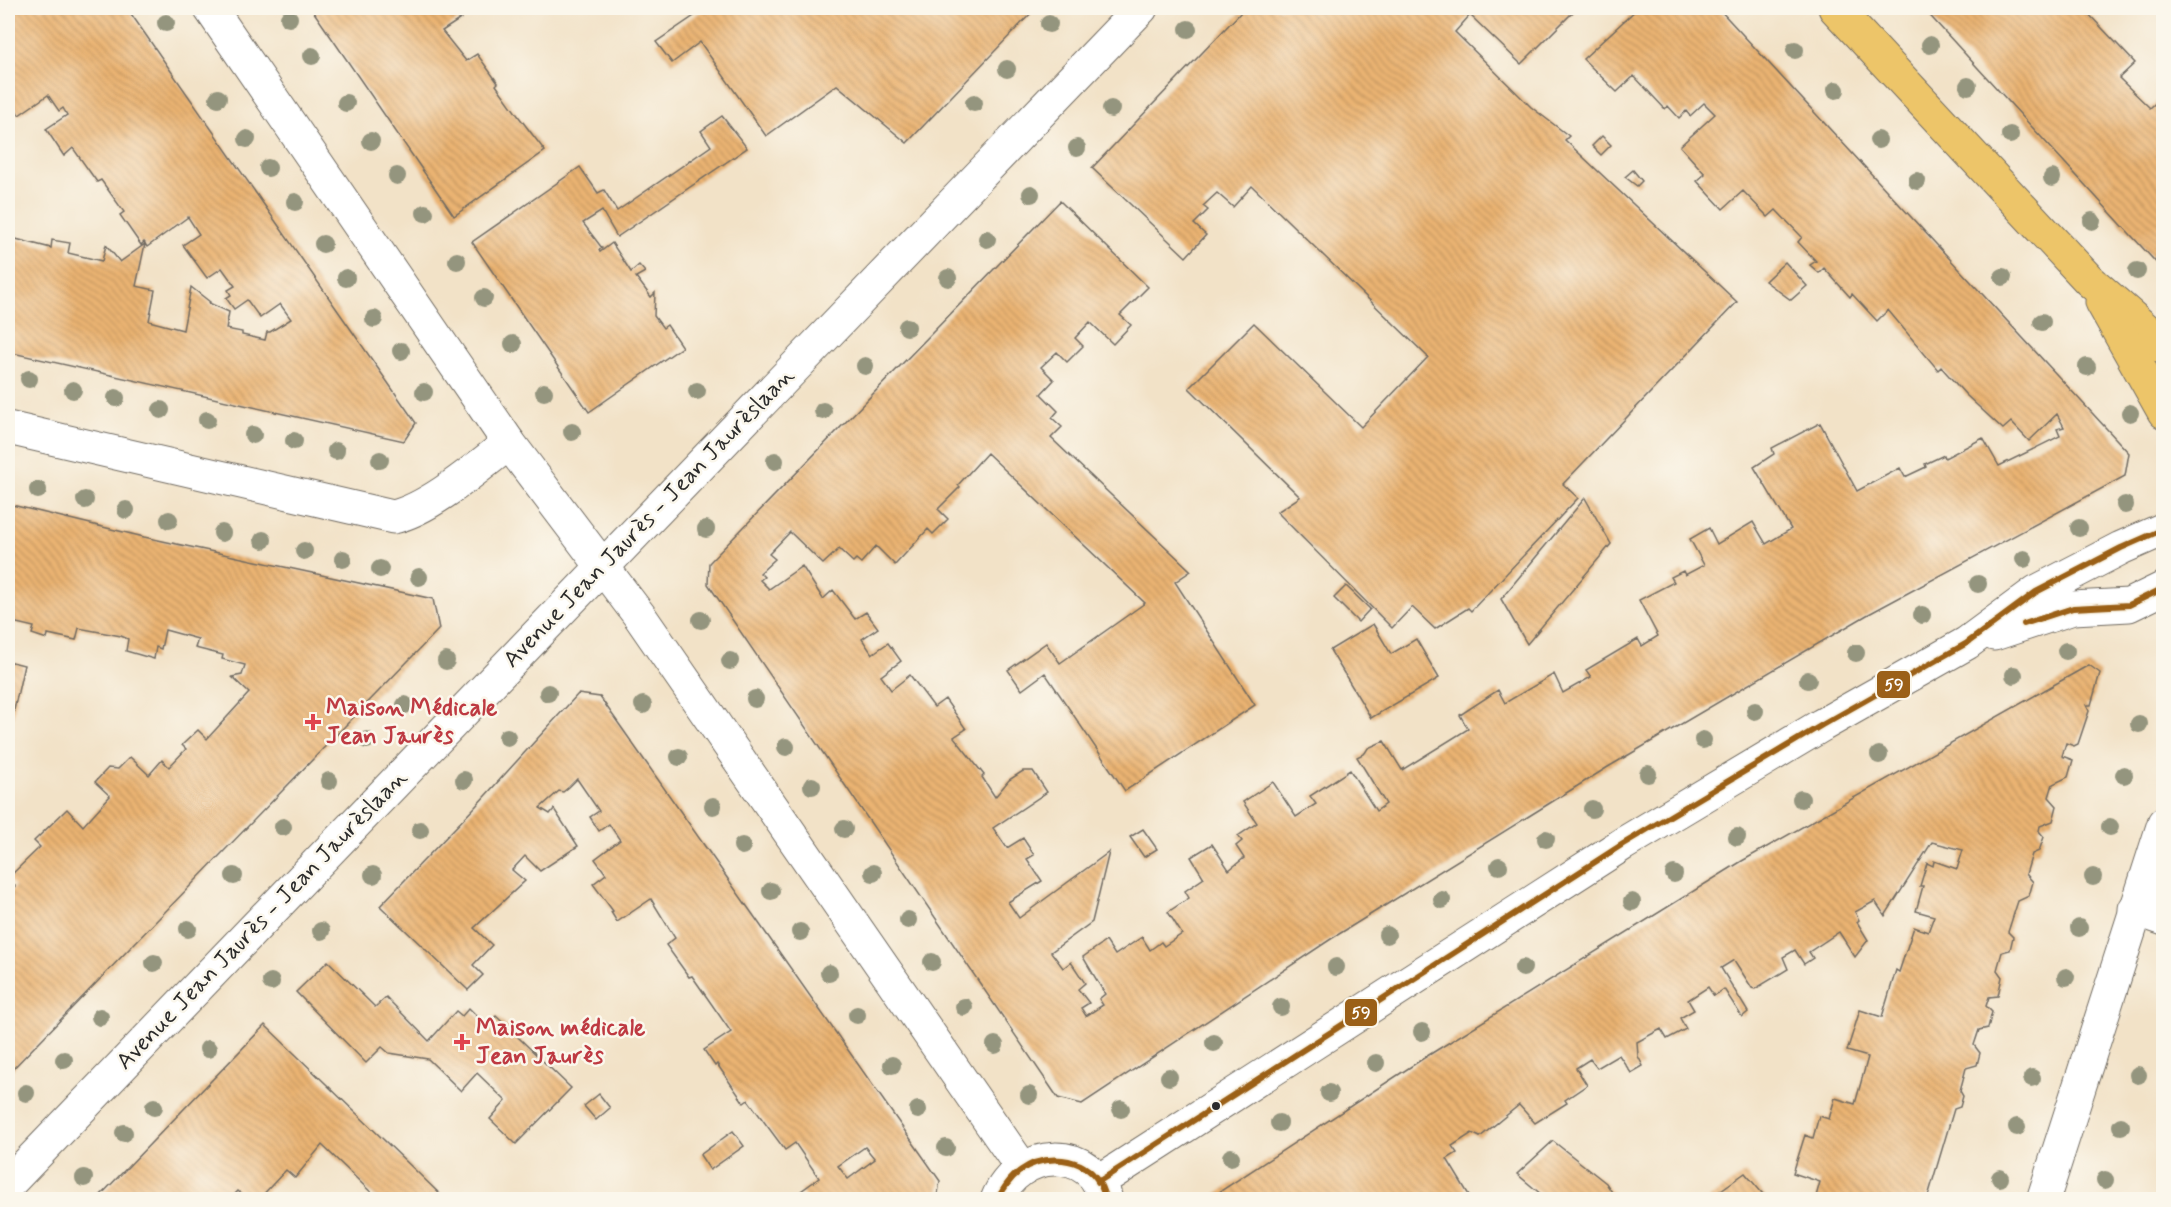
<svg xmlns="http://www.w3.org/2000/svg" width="2171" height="1207" viewBox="0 0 2171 1207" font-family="Mynerve,sans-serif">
	<defs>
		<pattern id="building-back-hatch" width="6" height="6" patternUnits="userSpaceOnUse" patternTransform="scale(1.5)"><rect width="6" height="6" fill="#ebb472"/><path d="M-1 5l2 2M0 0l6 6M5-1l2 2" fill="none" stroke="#bf935e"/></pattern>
	</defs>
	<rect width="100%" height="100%" fill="#fbf7ec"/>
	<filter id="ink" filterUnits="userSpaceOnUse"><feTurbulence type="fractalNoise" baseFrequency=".0167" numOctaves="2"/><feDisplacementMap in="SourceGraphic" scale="12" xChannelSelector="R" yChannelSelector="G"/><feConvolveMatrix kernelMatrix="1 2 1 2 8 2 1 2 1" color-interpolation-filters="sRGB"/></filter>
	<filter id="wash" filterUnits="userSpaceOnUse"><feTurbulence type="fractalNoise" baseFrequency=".008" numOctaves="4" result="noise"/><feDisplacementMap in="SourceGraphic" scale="24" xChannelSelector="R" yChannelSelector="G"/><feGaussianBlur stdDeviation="1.35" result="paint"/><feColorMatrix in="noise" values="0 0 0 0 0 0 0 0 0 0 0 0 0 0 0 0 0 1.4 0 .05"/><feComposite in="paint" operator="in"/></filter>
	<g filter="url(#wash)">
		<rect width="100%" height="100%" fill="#f2e2c7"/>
		<g id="blocks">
			<g fill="url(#building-back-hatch)" fill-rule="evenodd">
				<path d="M 8,8 L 127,8 L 416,423 L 404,441 L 8,352 L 8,237 L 51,248 L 52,240 L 70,243 L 68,253 L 102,261 L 106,245 L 120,262 L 145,244 L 136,286 L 155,290 L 149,321 L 183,330 L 191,287 L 210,302 L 209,303 L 229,312 L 226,329 L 242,332 L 242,335 L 265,340 L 267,332 L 270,332 L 291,319 L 280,304 L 260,318 L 247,300 L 234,309 L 226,298 L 231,295 L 228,290 L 235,286 L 222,268 L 207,278 L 183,245 L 199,234 L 188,217 L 147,247 L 144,242 L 141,245 L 120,215 L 124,212 L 101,180 L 97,182 L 73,148 L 64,156 L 46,129 L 67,115 L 63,108 L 59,111 L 48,95 L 19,115 L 8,98 Z"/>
				<path d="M 311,8 L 455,8 L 462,18 L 442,31 L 466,61 L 477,54 L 498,83 L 496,85 L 519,117 L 545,151 L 454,216 Z"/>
				<path d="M 706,8 L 1036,8 L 907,143 L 837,85 L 766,136 L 700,42 L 672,63 L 656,42 Z"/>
				<path d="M 1245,8 L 1572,8 L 1575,10 L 1521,64 L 1470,15 L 1455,32 L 1531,107 L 1569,136 L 1565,140 L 1737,302 L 1563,484 L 1578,498 L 1471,611 L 1468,608 L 1435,629 L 1412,607 L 1392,628 L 1277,512 L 1300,497 L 1189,388 L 1254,323 L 1361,427 L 1428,357 L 1252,186 L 1233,207 L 1217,193 L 1203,206 L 1208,210 L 1194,224 L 1206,235 L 1186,257 L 1092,168 Z"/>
				<path d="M 1638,8 L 1718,8 L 2129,453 L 2125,476 L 1867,615 L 1608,767 L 1331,939 L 1082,1104 L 1058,1098 L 708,584 L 709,563 L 1060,201 L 1148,287 L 1120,315 L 1131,325 L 1113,344 L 1090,322 L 1075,338 L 1083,346 L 1067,362 L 1057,352 L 1041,367 L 1054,380 L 1041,394 L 1058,411 L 1052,418 L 1062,427 L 1051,438 L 1191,571 L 1175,582 L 1255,705 L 1125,791 L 1045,673 L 1022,690 L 1008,670 L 1046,643 L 1060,663 L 1145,603 L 987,453 L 958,485 L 960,487 L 938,509 L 948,519 L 933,534 L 928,529 L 895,565 L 876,546 L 861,563 L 856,559 L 853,562 L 839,549 L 823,564 L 790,532 L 769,554 L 775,559 L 760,573 L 764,577 L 760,580 L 769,589 L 802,566 L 823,599 L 833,590 L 855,619 L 866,612 L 878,628 L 862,639 L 872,654 L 888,643 L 901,661 L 881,676 L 891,690 L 910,675 L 934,707 L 945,699 L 966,729 L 954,737 L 984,775 L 982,777 L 995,797 L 1009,780 L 1023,771 L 1033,771 L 1047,792 L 993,828 L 1007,848 L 1023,838 L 1034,855 L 1027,859 L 1042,881 L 1008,902 L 1019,918 L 1109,852 L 1092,922 L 1051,952 L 1063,968 L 1071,962 L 1085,983 L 1078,989 L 1089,1003 L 1081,1008 L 1086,1016 L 1103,1005 L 1099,999 L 1105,994 L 1083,957 L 1106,941 L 1115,955 L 1142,937 L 1150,950 L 1161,942 L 1164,946 L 1182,934 L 1168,912 L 1189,898 L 1185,891 L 1204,878 L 1191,857 L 1212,844 L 1229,870 L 1244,858 L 1236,846 L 1242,841 L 1238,836 L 1257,823 L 1243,802 L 1273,782 L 1296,817 L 1316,804 L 1310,796 L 1350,770 L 1376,811 L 1386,804 L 1357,757 L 1365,753 L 1368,748 L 1384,741 L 1402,770 L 1468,729 L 1460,715 L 1498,690 L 1505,703 L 1554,674 L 1563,693 L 1591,677 L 1586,670 L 1638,639 L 1642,646 L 1658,636 L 1639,600 L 1674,582 L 1671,577 L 1683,571 L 1685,575 L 1704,565 L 1690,539 L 1709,528 L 1717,544 L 1753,522 L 1766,544 L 1791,529 L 1754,467 L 1774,454 L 1772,448 L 1820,423 L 1857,491 L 1900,468 L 1905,477 L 1926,467 L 1925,464 L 1944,455 L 1945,458 L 1983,438 L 1999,466 L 2060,436 L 2057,429 L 2064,427 L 2057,414 L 2029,441 L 2011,422 L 2003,429 L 1966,395 L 1941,367 L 1938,370 L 1888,310 L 1877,321 L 1852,294 L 1850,297 L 1824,268 L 1819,273 L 1810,265 L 1816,261 L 1798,242 L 1802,237 L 1776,210 L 1768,217 L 1743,191 L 1723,209 L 1697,181 L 1705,174 L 1680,146 L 1715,114 L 1704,103 L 1690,116 L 1686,111 L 1679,118 L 1668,106 L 1665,109 L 1634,76 L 1617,92 L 1583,59 Z"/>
				<path d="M 1923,8 L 2083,8 L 2135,63 L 2119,78 L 2150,108 L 2163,96 L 2163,270 Z"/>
				<path d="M 722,116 L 747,148 L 617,237 L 602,211 L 583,223 L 602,248 L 599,250 L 600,252 L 612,243 L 631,272 L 639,265 L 645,272 L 636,277 L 651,297 L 655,293 L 654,316 L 663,328 L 667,325 L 682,347 L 589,412 L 472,242 L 580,167 L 598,193 L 604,190 L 617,211 L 711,146 L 701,131 Z"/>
				<path d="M 1602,136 L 1611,145 L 1601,155 L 1592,146 Z"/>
				<path d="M 1633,170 L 1642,181 L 1637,186 L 1625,177 Z"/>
				<path d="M 1785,262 L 1807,286 L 1791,300 L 1765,281 Z"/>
				<path d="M 1585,498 L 1611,544 L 1527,644 L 1501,599 Z"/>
				<path d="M 12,505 L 144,537 L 433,599 L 439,629 L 8,1074 L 8,895 L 15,886 L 8,878 L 40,847 L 34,841 L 67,809 L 83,826 L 110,796 L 95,782 L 108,768 L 118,769 L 130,757 L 149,775 L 162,760 L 169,767 L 186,749 L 182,745 L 198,730 L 207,739 L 249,693 L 232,677 L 242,675 L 245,665 L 222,659 L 223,655 L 195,648 L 198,639 L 165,630 L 161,649 L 156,647 L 154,659 L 126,651 L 128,639 L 121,636 L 79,628 L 76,640 L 48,634 L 47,639 L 32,634 L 34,627 L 8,621 L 8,525 Z"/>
				<path d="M 1346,586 L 1370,609 L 1358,622 L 1334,598 Z"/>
				<path d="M 1373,624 L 1391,654 L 1416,639 L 1439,678 L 1371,718 L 1330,650 Z"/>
				<path d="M 8,661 L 24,665 L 10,728 L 8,728 Z"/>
				<path d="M 2089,665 L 2100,673 L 2091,705 L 2086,705 L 2089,711 L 2078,744 L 2074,746 L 2066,743 L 2062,756 L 2073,760 L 2068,777 L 2053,784 L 2049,797 L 2057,806 L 2053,821 L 2040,826 L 2039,831 L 2044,837 L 2039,851 L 2032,854 L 2026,874 L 2033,882 L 2029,896 L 2018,901 L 2008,932 L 2013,937 L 2010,950 L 2002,952 L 1997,970 L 2002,977 L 1998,996 L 1989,997 L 1986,1006 L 1992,1012 L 1988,1028 L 1979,1030 L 1974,1045 L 1980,1053 L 1977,1065 L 1966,1068 L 1960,1091 L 1963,1096 L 1960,1107 L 1954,1109 L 1927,1200 L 1815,1200 L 1820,1182 L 1793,1173 L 1805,1135 L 1813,1138 L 1819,1116 L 1829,1119 L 1835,1098 L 1855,1104 L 1868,1057 L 1847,1051 L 1860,1010 L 1882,1017 L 1896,970 L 1899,972 L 1914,927 L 1928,932 L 1934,916 L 1916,911 L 1923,886 L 1920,886 L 1927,863 L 1933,866 L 1934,861 L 1957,869 L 1963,850 L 1932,842 L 1885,916 L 1875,901 L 1855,912 L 1859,920 L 1857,922 L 1868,940 L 1855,957 L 1839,932 L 1809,952 L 1813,958 L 1804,964 L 1795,950 L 1783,957 L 1788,969 L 1755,989 L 1752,988 L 1734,960 L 1721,968 L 1748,1012 L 1742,1017 L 1724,989 L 1714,996 L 1708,987 L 1688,1000 L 1694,1010 L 1680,1018 L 1686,1029 L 1667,1039 L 1661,1029 L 1637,1042 L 1638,1056 L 1643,1066 L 1631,1073 L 1619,1055 L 1597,1068 L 1590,1059 L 1576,1068 L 1587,1085 L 1565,1100 L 1567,1103 L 1535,1123 L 1519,1105 L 1480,1137 L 1472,1133 L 1452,1146 L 1457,1153 L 1447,1159 L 1472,1200 L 1207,1200 L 1424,1058 L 1742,861 Z"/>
				<path d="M 578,694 L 600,697 L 940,1181 L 937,1200 L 806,1200 L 801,1191 L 819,1178 L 795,1143 L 785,1150 L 748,1100 L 744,1103 L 717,1064 L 715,1066 L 704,1050 L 731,1032 L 692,976 L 689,977 L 666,945 L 675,938 L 651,899 L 617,922 L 611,912 L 613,911 L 593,884 L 606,874 L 595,859 L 620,840 L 609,824 L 599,831 L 590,817 L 599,811 L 577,779 L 569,787 L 563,792 L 559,791 L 540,808 L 550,814 L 554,809 L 578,846 L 540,871 L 525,856 L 512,870 L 525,881 L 474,928 L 492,945 L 473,965 L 483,975 L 468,990 L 380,906 L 475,807 ZM 865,1147 L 875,1159 L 848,1179 L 838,1166 Z"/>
				<path d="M 1143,829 L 1157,849 L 1144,857 L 1130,837 Z"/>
				<path d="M 328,961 L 375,1007 L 386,997 L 429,1041 L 456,1011 L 462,1016 L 469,1008 L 487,1026 L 496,1016 L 571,1088 L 516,1144 L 490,1119 L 506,1101 L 477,1073 L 461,1091 L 428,1059 L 389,1053 L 382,1047 L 366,1063 L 296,992 Z"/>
				<path d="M 265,1025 L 446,1200 L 379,1200 L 322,1145 L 295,1178 L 286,1170 L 258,1200 L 248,1200 L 238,1191 L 229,1200 L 96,1200 Z"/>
				<path d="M 599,1094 L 610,1108 L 596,1120 L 584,1106 Z"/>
				<path d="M 733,1131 L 744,1146 L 710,1170 L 700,1155 Z"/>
				<path d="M 1553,1141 L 1606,1183 L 1617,1200 L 1548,1200 L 1517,1174 Z"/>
				<path d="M 1745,1173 L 1768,1200 L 1707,1200 Z"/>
			</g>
		</g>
	</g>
	<g filter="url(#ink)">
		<use href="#blocks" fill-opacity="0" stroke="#716b62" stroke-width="1.5"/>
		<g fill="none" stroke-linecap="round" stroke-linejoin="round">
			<defs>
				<g id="minor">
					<path d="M 210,8 L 509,443 L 639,615 L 1022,1168"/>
					<path d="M 8,428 L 393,517 C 430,509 479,466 509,443"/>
					<path d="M 1994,634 L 2073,608 L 2129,605 L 2164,588"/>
					<path d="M 2135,909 L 2164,919"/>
					<path d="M 1098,1182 L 1623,844 L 1822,725 L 1967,643 L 2036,592 L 2121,548 L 2164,529"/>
					<path d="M 8,1184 L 1141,8"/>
					<path d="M 997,1200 C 1018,1147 1093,1144 1106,1200"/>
					<path d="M 2043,1200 L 2164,823"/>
				</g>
				<g id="major">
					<path d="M 1835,8 L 2089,280 L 2151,334 L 2164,348"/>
					<path d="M 2102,302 L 2164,412"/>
				</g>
			</defs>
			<use href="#minor" stroke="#716b62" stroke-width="35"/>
			<use href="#major" stroke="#716b62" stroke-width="35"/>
			<use href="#minor" stroke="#fff" stroke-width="33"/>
			<use href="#major" stroke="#edc569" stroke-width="33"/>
			<defs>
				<g id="bus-1">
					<path d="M 2024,624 L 2073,608 L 2129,605 L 2164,588"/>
					<path d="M 1098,1182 L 1623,844 L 1822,725 L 1967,643 L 2036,592 L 2121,548 L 2164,529"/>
					<path d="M 997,1200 C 1004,1188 1010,1178 1020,1171 C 1044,1153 1083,1156 1099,1182 C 1102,1187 1104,1194 1106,1200"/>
				</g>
			</defs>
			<use href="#bus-1" stroke="#fbf7ec" stroke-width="10"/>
			<use href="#bus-1" stroke="#9b6018" stroke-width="6"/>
		</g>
		<g fill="#94957e">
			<circle cx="289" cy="18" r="9"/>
			<circle cx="166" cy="23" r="9"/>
			<circle cx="1049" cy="24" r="9"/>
			<circle cx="1188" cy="29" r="9"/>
			<circle cx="1930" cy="45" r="9"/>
			<circle cx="1795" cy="50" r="9"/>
			<circle cx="312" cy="56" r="9"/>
			<circle cx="1007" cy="69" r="9"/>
			<circle cx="1968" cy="86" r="9"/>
			<circle cx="1836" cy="90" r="9"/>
			<circle cx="218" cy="98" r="9"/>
			<circle cx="346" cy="103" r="9"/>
			<circle cx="974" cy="103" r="9"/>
			<circle cx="1111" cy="109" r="9"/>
			<circle cx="2010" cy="135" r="9"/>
			<circle cx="247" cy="139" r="9"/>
			<circle cx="1878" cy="140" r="9"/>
			<circle cx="371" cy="141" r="9"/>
			<circle cx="1077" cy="148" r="9"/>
			<circle cx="268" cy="168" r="9"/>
			<circle cx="397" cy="176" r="9"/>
			<circle cx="2052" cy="178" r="9"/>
			<circle cx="1917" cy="181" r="9"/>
			<circle cx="1031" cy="194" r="9"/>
			<circle cx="295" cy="202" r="9"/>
			<circle cx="425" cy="213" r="9"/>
			<circle cx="2092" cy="221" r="9"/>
			<circle cx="987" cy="239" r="9"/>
			<circle cx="323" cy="244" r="9"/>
			<circle cx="457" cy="261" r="9"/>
			<circle cx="2137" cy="271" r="9"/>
			<circle cx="2003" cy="277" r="9"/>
			<circle cx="346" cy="278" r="9"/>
			<circle cx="948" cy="278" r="9"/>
			<circle cx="484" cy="298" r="9"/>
			<circle cx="374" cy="319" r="9"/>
			<circle cx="2042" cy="322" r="9"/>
			<circle cx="907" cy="327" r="9"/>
			<circle cx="513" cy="344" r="9"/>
			<circle cx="401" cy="351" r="9"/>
			<circle cx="865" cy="366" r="9"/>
			<circle cx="2087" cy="367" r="9"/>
			<circle cx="29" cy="379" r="9"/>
			<circle cx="73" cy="390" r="9"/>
			<circle cx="697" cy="391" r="9"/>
			<circle cx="424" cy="392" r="9"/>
			<circle cx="544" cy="392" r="9"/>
			<circle cx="116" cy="398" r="9"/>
			<circle cx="161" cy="410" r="9"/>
			<circle cx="823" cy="411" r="9"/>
			<circle cx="2130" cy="413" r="9"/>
			<circle cx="207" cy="420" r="9"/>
			<circle cx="572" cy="432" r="9"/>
			<circle cx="253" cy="435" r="9"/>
			<circle cx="294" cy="441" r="9"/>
			<circle cx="336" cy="451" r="9"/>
			<circle cx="380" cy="460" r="9"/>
			<circle cx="775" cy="461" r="9"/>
			<circle cx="38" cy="490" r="9"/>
			<circle cx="85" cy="500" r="9"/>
			<circle cx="2125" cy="505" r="9"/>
			<circle cx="126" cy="510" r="9"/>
			<circle cx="169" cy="520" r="9"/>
			<circle cx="2079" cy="528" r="9"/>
			<circle cx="706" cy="529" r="9"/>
			<circle cx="222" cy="533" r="9"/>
			<circle cx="263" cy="540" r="9"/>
			<circle cx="304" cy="551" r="9"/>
			<circle cx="343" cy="559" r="9"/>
			<circle cx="2024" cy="559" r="9"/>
			<circle cx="380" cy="569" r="9"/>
			<circle cx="419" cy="577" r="9"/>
			<circle cx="1978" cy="584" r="9"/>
			<circle cx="1922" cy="615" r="9"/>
			<circle cx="701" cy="620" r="9"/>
			<circle cx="2066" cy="651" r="9"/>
			<circle cx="1856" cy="653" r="9"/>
			<circle cx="446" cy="661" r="9"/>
			<circle cx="730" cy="661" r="9"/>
			<circle cx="2014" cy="675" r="9"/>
			<circle cx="1808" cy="680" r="9"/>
			<circle cx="548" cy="693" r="9"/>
			<circle cx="755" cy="699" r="9"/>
			<circle cx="405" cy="705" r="9"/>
			<circle cx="643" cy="705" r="9"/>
			<circle cx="1755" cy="711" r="9"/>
			<circle cx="2139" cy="724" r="9"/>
			<circle cx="507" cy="737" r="9"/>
			<circle cx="367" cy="740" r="9"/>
			<circle cx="1703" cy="740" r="9"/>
			<circle cx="786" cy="747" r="9"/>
			<circle cx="1879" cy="755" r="9"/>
			<circle cx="679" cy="757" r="9"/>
			<circle cx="1648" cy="774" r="9"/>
			<circle cx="2124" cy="775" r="9"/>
			<circle cx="464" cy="780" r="9"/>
			<circle cx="329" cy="781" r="9"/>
			<circle cx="812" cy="786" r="9"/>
			<circle cx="1801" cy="799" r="9"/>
			<circle cx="713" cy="806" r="9"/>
			<circle cx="1592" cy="809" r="9"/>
			<circle cx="283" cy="827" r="9"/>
			<circle cx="2110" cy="827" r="9"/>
			<circle cx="844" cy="829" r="9"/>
			<circle cx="420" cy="830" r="9"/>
			<circle cx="1737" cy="837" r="9"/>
			<circle cx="1546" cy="839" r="9"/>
			<circle cx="742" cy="846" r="9"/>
			<circle cx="1499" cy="866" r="9"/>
			<circle cx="873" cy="873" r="9"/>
			<circle cx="1674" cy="874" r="9"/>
			<circle cx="373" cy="875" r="9"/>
			<circle cx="234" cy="876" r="9"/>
			<circle cx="2093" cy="877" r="9"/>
			<circle cx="771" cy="891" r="9"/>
			<circle cx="1442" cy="900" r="9"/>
			<circle cx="1632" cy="902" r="9"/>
			<circle cx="908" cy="920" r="9"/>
			<circle cx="2079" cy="928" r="9"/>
			<circle cx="188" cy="929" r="9"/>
			<circle cx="321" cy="931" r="9"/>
			<circle cx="800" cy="932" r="9"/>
			<circle cx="1387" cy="935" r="9"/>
			<circle cx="932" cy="962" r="9"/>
			<circle cx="154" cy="963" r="9"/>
			<circle cx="1336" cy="967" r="9"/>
			<circle cx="1523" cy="968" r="9"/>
			<circle cx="829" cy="973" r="9"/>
			<circle cx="2066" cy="977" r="9"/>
			<circle cx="271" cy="982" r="9"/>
			<circle cx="964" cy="1007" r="9"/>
			<circle cx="1281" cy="1007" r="9"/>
			<circle cx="857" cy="1015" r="9"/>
			<circle cx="100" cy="1017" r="9"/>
			<circle cx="1422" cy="1032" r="9"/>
			<circle cx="1214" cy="1043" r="9"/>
			<circle cx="995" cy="1045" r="9"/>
			<circle cx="208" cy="1049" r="9"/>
			<circle cx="64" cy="1060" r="9"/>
			<circle cx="1376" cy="1063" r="9"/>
			<circle cx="892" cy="1065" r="9"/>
			<circle cx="2138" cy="1075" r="9"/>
			<circle cx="1169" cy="1077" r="9"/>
			<circle cx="2032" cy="1078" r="9"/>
			<circle cx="26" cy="1093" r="9"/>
			<circle cx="1329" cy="1093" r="9"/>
			<circle cx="1029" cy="1095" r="9"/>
			<circle cx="154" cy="1107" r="9"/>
			<circle cx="1121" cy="1109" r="9"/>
			<circle cx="918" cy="1110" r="9"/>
			<circle cx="1279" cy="1123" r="9"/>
			<circle cx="2121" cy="1126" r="9"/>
			<circle cx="2017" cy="1127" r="9"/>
			<circle cx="124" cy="1133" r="9"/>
			<circle cx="946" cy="1148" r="9"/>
			<circle cx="1231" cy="1157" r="9"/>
			<circle cx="84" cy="1178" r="9"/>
			<circle cx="2000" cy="1178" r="9"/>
			<circle cx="2105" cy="1180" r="9"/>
		</g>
	</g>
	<g fill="#e0444e" stroke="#fbf7ec" stroke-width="2">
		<path d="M310 713h6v6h6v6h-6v6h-6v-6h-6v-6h6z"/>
		<path d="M459 1033h6v6h6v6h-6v6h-6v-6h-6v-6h6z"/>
	</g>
	<circle fill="#2b2b2b" stroke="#fbf7ec" stroke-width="2" cx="1216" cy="1106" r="5"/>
	<g text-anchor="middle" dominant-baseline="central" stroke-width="5" stroke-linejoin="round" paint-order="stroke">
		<g font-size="24" fill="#2b2b2b" stroke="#fbf7ec">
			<text transform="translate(649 518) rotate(-46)">Avenue Jean Jaurès - Jean Jaurèslaan</text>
			<text transform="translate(262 920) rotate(-46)">Avenue Jean Jaurès - Jean Jaurèslaan</text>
		</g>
		<g font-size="24" font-weight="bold" fill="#be3a42" stroke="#fbf7ec" text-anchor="start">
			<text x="326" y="708">Maison Médicale<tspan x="326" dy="28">Jean Jaurès</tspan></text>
			<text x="476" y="1028">Maison médicale<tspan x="476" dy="28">Jean Jaurès</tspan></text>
		</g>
	</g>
	<g stroke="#fbf7ec" stroke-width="2">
		<rect x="1876" y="670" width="35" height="29" rx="6" fill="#9b6018"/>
		<rect x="1344" y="998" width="34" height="29" rx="6" fill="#9b6018"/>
	</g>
	<g font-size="16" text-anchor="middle" font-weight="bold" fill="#fff">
		<text x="1894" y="690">59</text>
		<text x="1361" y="1018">59</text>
	</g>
	<rect width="2171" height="1207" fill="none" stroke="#fbf7ec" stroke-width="30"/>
</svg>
